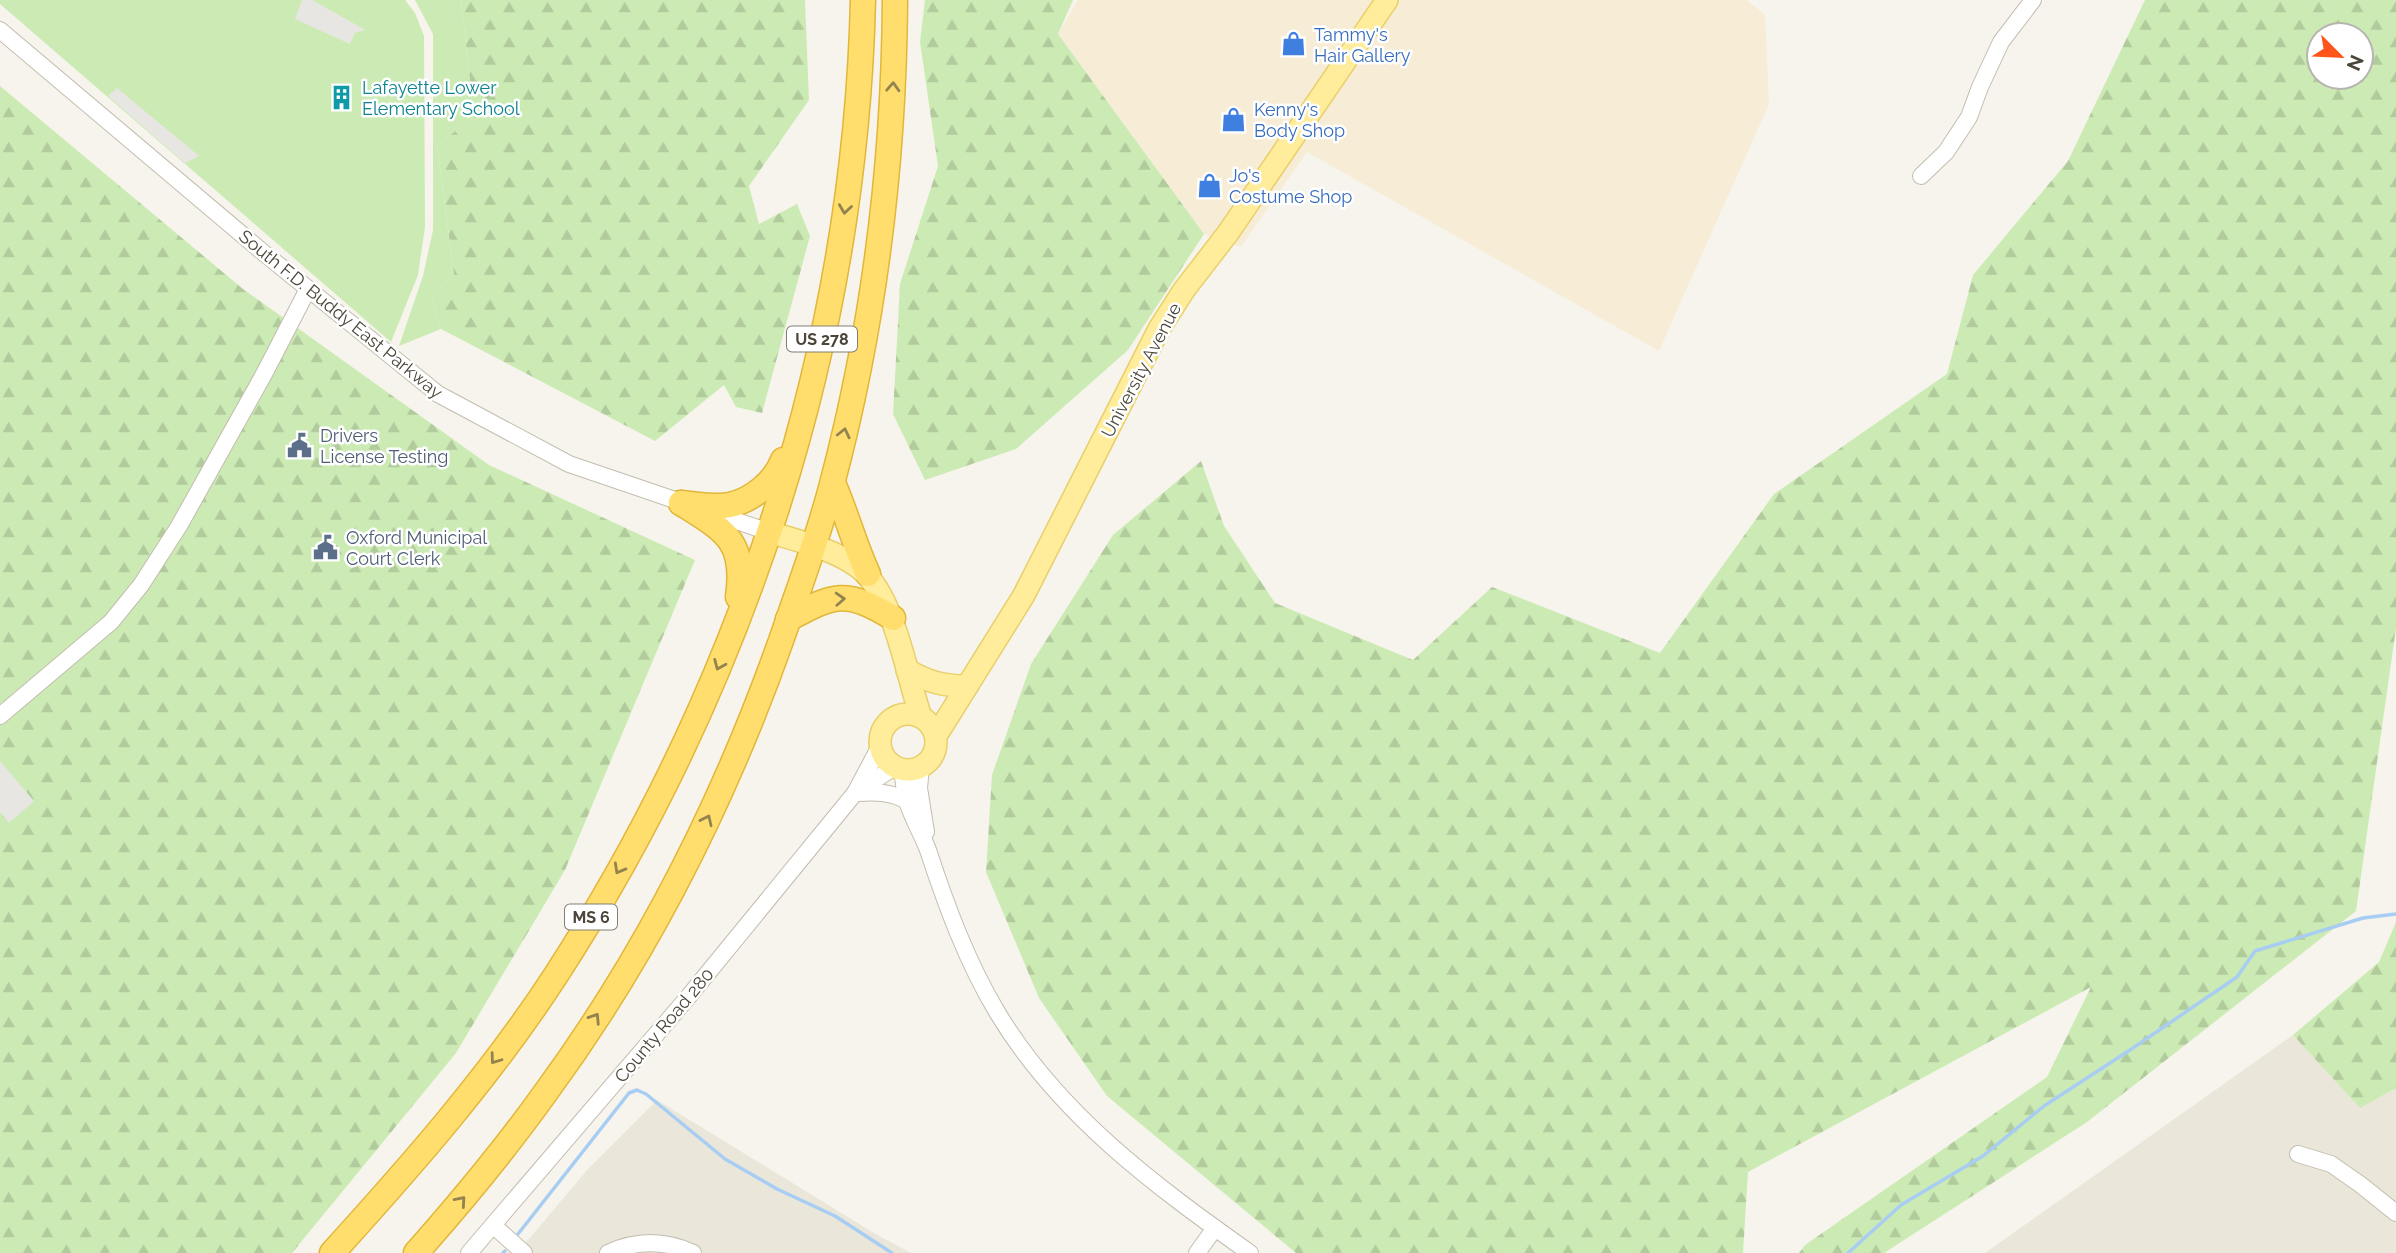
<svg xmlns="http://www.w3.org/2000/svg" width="2396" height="1253" viewBox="0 0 2396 1253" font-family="Raleway,sans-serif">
	<defs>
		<pattern id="forest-firs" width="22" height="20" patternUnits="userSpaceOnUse" patternTransform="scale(1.75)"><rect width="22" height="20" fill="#ccebb4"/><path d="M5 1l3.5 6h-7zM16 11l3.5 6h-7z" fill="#b1cb9c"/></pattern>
	</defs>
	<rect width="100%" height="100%" fill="#f6f4ec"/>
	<g fill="#eae7da">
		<path d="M 2293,1035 L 2360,1107 L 2396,1088 L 2396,1253 L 1985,1253 Z"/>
		<path d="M 657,1100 L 874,1233 L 911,1253 L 517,1253 L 588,1169 Z"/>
	</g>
	<path fill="#f7edd7" d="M 1078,0 L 1747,0 L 1765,15 L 1769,104 L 1659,351 L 1307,152 L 1241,247 L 1204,234 L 1058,34 Z"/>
	<g fill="#ccebb4">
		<path d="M 0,0 L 405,0 L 415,13 L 424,36 L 425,227 L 418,275 L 391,342 L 0,4 Z"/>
		<path d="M 415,0 L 461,0 L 474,117 L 437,145 L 454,274 L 432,299 L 441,329 L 399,346 L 423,276 L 433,230 L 433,34 Z"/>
	</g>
	<g fill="url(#forest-firs)" fill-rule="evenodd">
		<path d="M 461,0 L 805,0 L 809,100 L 749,186 L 759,224 L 797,204 L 810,236 L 762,413 L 736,407 L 724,385 L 655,441 L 441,329 L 432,299 L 454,274 L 437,145 L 474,117 Z"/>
		<path d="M 925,0 L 1073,0 L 1058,34 L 1204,234 L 1128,350 L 1016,449 L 925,480 L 893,414 L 900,284 L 938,166 L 920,42 Z"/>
		<path d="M 2145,0 L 2396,0 L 2396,628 L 2356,911 L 2087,1122 L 1884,1253 L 1799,1253 L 1805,1245 L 2047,1077 L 2091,987 L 1748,1172 L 1743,1253 L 1296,1253 L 1107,1096 L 1039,998 L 986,872 L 992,775 L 1031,664 L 1113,535 L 1201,461 L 1224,526 L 1275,603 L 1413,660 L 1492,587 L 1660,653 L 1774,494 L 1947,374 L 1973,275 L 2068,161 ZM 2319,35 L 2361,35 L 2361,77 L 2319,77 Z"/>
		<path d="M 0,86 L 243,289 L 489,465 L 695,560 L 565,870 L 456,1053 L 292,1253 L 0,1253 Z"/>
		<path d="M 2396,922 L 2396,1088 L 2360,1108 L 2293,1035 L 2379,962 Z"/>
	</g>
	<g fill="#e8e6e3">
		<path d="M 302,0 L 312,0 L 365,30 L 355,33 L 350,44 L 295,19 Z"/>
		<path d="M 117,88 L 147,113 L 199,156 L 185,163 L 108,96 Z"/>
		<path d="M 0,761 L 34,801 L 9,823 L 0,812 Z"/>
	</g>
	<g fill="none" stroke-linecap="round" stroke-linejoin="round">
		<g stroke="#a8cdf3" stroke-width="3.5">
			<path d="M 518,1234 L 629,1093 L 637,1090 L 646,1094 L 725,1159 L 777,1189 L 835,1216 L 892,1253"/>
			<path d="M 503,1253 L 505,1251"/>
			<path d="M 1848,1253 L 1901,1205 L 1983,1156 L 2044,1106 L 2130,1050 L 2237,977 L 2255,951 L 2363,918 L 2396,914"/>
		</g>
		<defs>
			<g id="minor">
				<path d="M 0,30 L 265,254 L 438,394 L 569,464 L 769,532"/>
				<path d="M 1921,176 L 1946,152 L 1969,117 L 1980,87 L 2001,42 L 2033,0"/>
				<path d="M 0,716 L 111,622 L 141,585 L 179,526 L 264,374 L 308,289"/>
				<path d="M 921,767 L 919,788 L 926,832"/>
				<path d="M 902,770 C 904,780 904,791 907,801 C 912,818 922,834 928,850 C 946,905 967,962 997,1012 C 1058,1114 1154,1185 1250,1253"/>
				<path d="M 857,792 L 894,767"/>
				<path d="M 855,793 C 875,792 890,791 907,801"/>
				<path d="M 2298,1154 L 2331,1164 L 2361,1185 L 2396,1213"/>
				<path d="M 494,1226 L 524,1253"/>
				<path d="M 469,1253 L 689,996 L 855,793 L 880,746"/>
				<path d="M 608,1253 C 636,1240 665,1240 693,1253"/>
				<path d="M 1197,1253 L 1215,1228"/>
			</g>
			<g id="major">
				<path d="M 769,532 C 798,541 830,548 855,565 C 894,589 906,675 921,717"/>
				<path d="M 907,670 C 929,682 942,686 967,686"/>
				<circle cx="908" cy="742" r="28"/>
				<path d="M 936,736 L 1024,595 L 1159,329 L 1184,290 L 1228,233 L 1387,0"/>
			</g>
			<g id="highway">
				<path d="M 833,483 C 846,512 854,544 868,574"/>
				<path d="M 681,503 C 696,504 716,508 730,505 C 753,500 775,481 783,460"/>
				<path d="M 681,503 C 725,531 746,540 738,597"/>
				<path d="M 788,619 C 835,594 845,589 893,618"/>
				<path d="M 332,1253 C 412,1165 491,1075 556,975 C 743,687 855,345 863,0"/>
				<path d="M 416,1253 C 462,1201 506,1148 546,1092 C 648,953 726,797 783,635 C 800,585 819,535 832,484 C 874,326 894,163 895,0"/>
			</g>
		</defs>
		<use href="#minor" stroke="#c2bdae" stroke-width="18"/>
		<use href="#major" stroke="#e8cf68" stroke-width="24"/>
		<use href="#highway" stroke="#e2b639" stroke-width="27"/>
		<use href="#minor" stroke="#fff" stroke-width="16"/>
		<use href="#major" stroke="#ffed9c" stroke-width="21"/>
		<use href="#highway" stroke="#ffde6e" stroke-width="24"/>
	</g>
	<defs><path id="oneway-chevron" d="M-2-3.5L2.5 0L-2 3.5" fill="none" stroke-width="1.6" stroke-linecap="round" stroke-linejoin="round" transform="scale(1.75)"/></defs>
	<g stroke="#93834e">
		<use href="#oneway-chevron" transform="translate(893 87) rotate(-87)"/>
		<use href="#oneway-chevron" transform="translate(845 209) rotate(98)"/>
		<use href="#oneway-chevron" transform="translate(844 433) rotate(-77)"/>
		<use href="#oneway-chevron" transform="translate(840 599) rotate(-3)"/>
		<use href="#oneway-chevron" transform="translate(719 665) rotate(113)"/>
		<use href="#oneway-chevron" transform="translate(707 820) rotate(-65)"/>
		<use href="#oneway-chevron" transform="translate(619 869) rotate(119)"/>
		<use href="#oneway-chevron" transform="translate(595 1018) rotate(-57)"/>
		<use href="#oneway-chevron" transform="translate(495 1059) rotate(126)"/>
		<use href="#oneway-chevron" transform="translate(461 1201) rotate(-49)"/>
	</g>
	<defs>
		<symbol id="shop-bare" viewBox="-9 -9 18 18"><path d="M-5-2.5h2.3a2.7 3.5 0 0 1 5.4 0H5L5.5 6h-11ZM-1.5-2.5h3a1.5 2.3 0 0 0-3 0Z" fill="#3f7fe0" stroke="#fff" stroke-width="2.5" paint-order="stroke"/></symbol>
		<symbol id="building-bare" viewBox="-9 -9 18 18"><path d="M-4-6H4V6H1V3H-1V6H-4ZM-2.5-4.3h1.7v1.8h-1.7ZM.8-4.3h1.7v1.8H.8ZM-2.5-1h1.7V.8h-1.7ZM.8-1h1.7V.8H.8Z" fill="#0f9aa8" stroke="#fff" stroke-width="2.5" paint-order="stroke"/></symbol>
		<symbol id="civic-bare" viewBox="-9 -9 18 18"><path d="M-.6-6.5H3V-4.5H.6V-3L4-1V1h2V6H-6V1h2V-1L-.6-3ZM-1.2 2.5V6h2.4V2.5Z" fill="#5c6f8a" stroke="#fff" stroke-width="2.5" paint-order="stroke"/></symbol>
	</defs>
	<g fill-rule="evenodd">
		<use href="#shop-bare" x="1276" y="26" width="35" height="35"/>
		<use href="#building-bare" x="324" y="80" width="35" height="35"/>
		<use href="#shop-bare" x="1216" y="102" width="35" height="35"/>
		<use href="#shop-bare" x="1192" y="168" width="35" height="35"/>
		<use href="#civic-bare" x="282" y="428" width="35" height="35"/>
		<use href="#civic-bare" x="308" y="530" width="35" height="35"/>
	</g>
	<g text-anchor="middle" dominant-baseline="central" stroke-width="5" stroke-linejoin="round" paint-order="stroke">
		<g fill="#fff" stroke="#817e74" stroke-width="2">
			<rect x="787" y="326.5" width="70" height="25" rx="5"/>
			<rect x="565" y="904.5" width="52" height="25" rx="5"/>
		</g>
		<g font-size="16" font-weight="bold" fill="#4b4639">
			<text x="822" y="339">US 278</text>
			<text x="591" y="917">MS 6</text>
		</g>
		<g font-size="18" fill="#366cbe" stroke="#fff" text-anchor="start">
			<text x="1314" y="34">Tammy's<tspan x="1314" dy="21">Hair Gallery</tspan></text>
			<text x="1254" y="109">Kenny's<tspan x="1254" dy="21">Body Shop</tspan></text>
			<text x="1229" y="175">Jo's<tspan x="1229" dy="21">Costume Shop</tspan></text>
		</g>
		<g font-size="18" fill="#0d838f" stroke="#fff" text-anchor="start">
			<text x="362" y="87">Lafayette Lower<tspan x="362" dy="21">Elementary School</tspan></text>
		</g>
		<g font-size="18" fill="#4b4639" stroke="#fff">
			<text transform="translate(341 314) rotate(39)">South F.D. Buddy East Parkway</text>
			<text transform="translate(1141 370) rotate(-62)">University Avenue</text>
			<text transform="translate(664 1025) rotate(-50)">County Road 280</text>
		</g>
		<g font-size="18" fill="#4e5e75" stroke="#fff" text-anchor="start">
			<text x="320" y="435">Drivers<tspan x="320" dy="21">License Testing</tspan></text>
			<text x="346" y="537">Oxford Municipal<tspan x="346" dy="21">Court Clerk</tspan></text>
		</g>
	</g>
	<g transform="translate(2340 56) rotate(114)"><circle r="33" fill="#ffffff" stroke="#b7b5b0" stroke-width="2"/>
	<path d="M0-5L12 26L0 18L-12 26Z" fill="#ff541a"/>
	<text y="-10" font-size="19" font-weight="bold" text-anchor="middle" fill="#4b4639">N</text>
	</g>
</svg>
